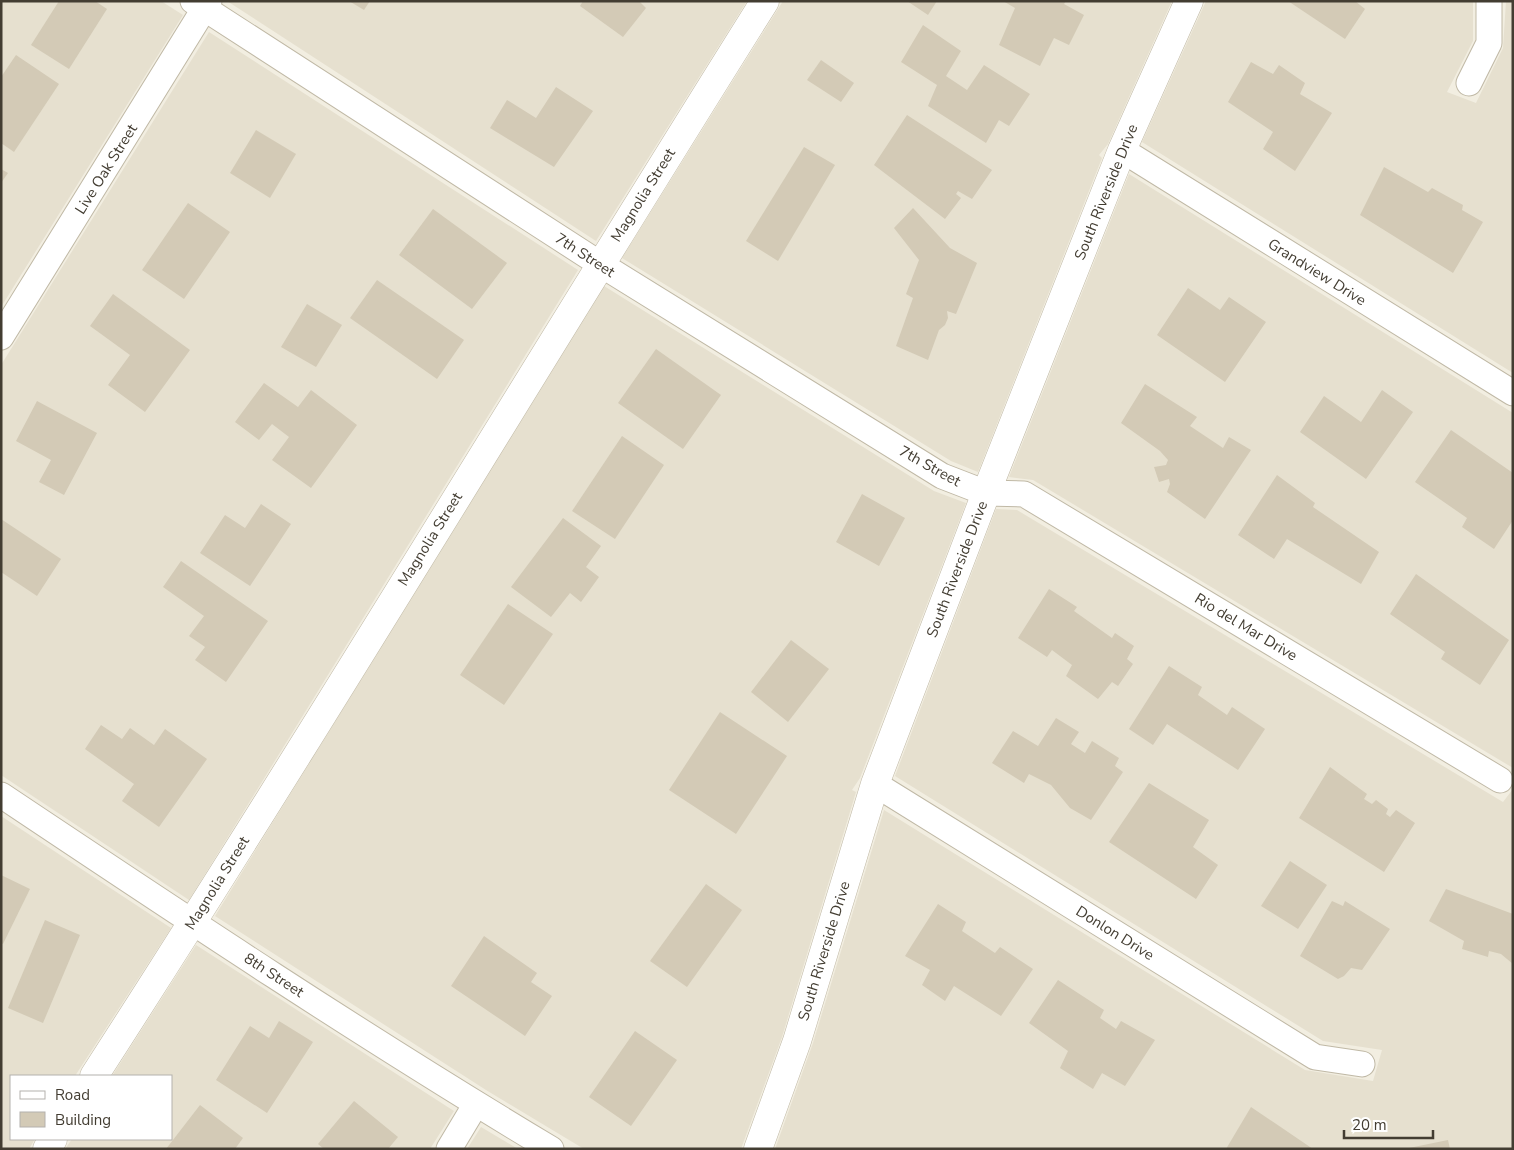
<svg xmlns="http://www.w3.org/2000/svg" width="1514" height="1150" viewBox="0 0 1514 1150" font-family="'Nunito Sans',sans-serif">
	<rect width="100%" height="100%" fill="#f2eee1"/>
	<g fill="#e6e0cf">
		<path d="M 1,1 L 161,1 L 183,15 L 1,307 Z"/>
		<path d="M 227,1 L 747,1 L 596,241 Z"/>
		<path d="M 783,1 L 1172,1 L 1108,144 L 1099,155 L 1102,158 L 978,472 L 951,461 L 622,258 Z"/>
		<path d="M 1206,1 L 1473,1 L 1473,41 L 1447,92 L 1476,103 L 1503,48 L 1506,1 L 1513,1 L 1513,373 L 1142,142 Z"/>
		<path d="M 209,32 L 578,270 L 189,900 L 1,775 L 1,365 Z"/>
		<path d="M 1129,174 L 1513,413 L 1513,768 L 1033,480 L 1009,477 Z"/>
		<path d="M 604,286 L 934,491 L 966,503 L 860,778 L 852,790 L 856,792 L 782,1037 L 741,1149 L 584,1149 L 486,1090 L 215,916 Z"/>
		<path d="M 996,509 L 1017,510 L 1503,802 L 1513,789 L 1513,1149 L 775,1149 L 813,1043 L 884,810 L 1305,1070 L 1373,1081 L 1382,1050 L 1323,1041 L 895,776 Z"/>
		<path d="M 1,816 L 171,928 L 75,1076 L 11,1076 L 11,1139 L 35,1139 L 29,1149 L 1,1149 Z"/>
		<path d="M 196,945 L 454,1111 L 430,1149 L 65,1149 L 72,1139 L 171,1139 L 171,1076 L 112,1076 Z"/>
		<path d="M 481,1127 L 518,1149 L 467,1149 Z"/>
	</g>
	<g fill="#d3cab6">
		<path d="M 59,1 L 95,1 L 107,9 L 69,69 L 31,45 Z"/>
		<path d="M 349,1 L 370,1 L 364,10 Z"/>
		<path d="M 583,1 L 639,1 L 646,8 L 623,37 L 580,6 Z"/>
		<path d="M 907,1 L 937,1 L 928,15 Z"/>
		<path d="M 1003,1 L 1066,1 L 1064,4 L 1084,15 L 1069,45 L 1054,38 L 1040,66 L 999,45 L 1015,8 Z"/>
		<path d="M 1288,1 L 1355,1 L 1365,9 L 1345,39 Z"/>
		<path d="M 923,25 L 961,51 L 946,76 L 967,90 L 984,65 L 1030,94 L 1009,126 L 999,120 L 986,143 L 928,106 L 937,85 L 901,62 Z"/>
		<path d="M 16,55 L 59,84 L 14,152 L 1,143 L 1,77 Z"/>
		<path d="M 821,60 L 854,83 L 841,102 L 807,80 Z"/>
		<path d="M 1251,62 L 1273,74 L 1279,65 L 1305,83 L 1300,94 L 1332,113 L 1295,171 L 1263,149 L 1273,132 L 1228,102 Z"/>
		<path d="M 556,87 L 593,111 L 554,167 L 490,128 L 507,100 L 536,118 Z"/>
		<path d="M 907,115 L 992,170 L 972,199 L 958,191 L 956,194 L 961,198 L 945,219 L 874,165 Z"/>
		<path d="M 256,130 L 296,154 L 270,198 L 230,173 Z"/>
		<path d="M 804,147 L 835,165 L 778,261 L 746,241 Z"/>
		<path d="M 1384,167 L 1428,192 L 1432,188 L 1463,205 L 1462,210 L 1483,222 L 1453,273 L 1360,215 Z"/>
		<path d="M 1,169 L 8,173 L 1,183 Z"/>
		<path d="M 188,203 L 230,232 L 184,299 L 142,270 Z"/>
		<path d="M 913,208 L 950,248 L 977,263 L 956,314 L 947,311 L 948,318 L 945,325 L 939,330 L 928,360 L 896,346 L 913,298 L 906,294 L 919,260 L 894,228 Z"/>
		<path d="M 433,209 L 507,263 L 472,309 L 399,255 Z"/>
		<path d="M 377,280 L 464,340 L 437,379 L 350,318 Z"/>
		<path d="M 1188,288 L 1220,310 L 1229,297 L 1266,322 L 1225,382 L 1157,335 Z"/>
		<path d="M 113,294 L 190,350 L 145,412 L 108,385 L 130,355 L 90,326 Z"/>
		<path d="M 307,304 L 342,325 L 316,367 L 281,347 Z"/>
		<path d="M 656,349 L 721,395 L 683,449 L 618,403 Z"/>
		<path d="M 264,383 L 298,407 L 311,390 L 357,425 L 311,488 L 272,460 L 289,437 L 272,424 L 259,440 L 235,422 Z"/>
		<path d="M 1145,384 L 1197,417 L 1190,426 L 1223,448 L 1229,437 L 1251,450 L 1205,519 L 1167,492 L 1170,484 L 1169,479 L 1159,482 L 1154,467 L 1166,465 L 1168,460 L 1160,451 L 1121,423 Z"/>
		<path d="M 1382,390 L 1413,412 L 1366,479 L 1300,432 L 1324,396 L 1361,422 Z"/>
		<path d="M 37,401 L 97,433 L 64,495 L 39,482 L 51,460 L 16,441 Z"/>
		<path d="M 1451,430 L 1513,473 L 1513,520 L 1494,549 L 1462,527 L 1467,518 L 1415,482 Z"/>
		<path d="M 622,436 L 664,465 L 615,539 L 572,511 Z"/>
		<path d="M 1277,475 L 1315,503 L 1313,507 L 1379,552 L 1361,584 L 1287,539 L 1274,559 L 1238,535 Z"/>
		<path d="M 862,494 L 905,518 L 879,566 L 836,542 Z"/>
		<path d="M 261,504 L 291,524 L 250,586 L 200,553 L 225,515 L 245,528 Z"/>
		<path d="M 563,518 L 601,546 L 586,567 L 599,577 L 581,602 L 570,593 L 551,617 L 511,587 Z"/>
		<path d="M 1,519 L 61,559 L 37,596 L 1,572 Z"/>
		<path d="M 181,561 L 268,621 L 226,682 L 195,660 L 205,647 L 189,636 L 204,616 L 163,587 Z"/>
		<path d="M 1416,574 L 1509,640 L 1480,685 L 1441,659 L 1445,652 L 1390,614 Z"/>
		<path d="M 1049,589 L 1077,607 L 1074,611 L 1112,638 L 1115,633 L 1134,646 L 1127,659 L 1133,664 L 1118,686 L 1112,682 L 1098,699 L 1066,676 L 1072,665 L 1052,650 L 1047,657 L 1018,638 Z"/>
		<path d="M 508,604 L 553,634 L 504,705 L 460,675 Z"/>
		<path d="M 791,640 L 829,669 L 788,722 L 751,692 Z"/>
		<path d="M 1169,666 L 1202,687 L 1198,695 L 1227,715 L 1232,707 L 1265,729 L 1238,770 L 1167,724 L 1153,745 L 1129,729 Z"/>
		<path d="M 720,712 L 787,756 L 736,834 L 669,790 Z"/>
		<path d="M 1056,718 L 1079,732 L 1071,744 L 1085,753 L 1092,741 L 1119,758 L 1115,766 L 1123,772 L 1091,820 L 1070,808 L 1051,785 L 1029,774 L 1024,783 L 992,763 L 1013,731 L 1038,746 Z"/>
		<path d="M 101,725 L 122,739 L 130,728 L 154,745 L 165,729 L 207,759 L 159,827 L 122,801 L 134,784 L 85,749 Z"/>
		<path d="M 1330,767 L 1367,794 L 1364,799 L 1372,804 L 1376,800 L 1388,809 L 1386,814 L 1390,817 L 1396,810 L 1415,823 L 1384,872 L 1299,818 Z"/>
		<path d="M 1149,783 L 1209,820 L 1193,847 L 1218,865 L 1196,899 L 1109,842 Z"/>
		<path d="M 1290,861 L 1327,885 L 1298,929 L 1261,906 Z"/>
		<path d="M 1,875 L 30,889 L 3,944 L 1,943 Z"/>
		<path d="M 706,884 L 742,910 L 687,987 L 650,961 Z"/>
		<path d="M 1446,889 L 1513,914 L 1513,964 L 1501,954 L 1489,951 L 1488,957 L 1462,949 L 1464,941 L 1429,921 Z"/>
		<path d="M 1332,901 L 1343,906 L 1345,901 L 1390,929 L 1362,970 L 1351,968 L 1344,976 L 1338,979 L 1300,956 Z"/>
		<path d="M 938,904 L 966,922 L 962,931 L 995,953 L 1000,947 L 1033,969 L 1001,1016 L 954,986 L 945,1001 L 922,985 L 930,970 L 905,956 Z"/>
		<path d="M 45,920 L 80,935 L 43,1023 L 8,1008 Z"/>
		<path d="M 484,936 L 537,973 L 531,982 L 552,996 L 525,1036 L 451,986 Z"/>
		<path d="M 1058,980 L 1104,1010 L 1100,1018 L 1116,1029 L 1121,1021 L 1155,1040 L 1125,1086 L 1102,1073 L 1093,1089 L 1060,1068 L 1068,1051 L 1029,1023 Z"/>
		<path d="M 279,1021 L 313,1042 L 267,1113 L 216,1080 L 250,1026 L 269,1038 Z"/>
		<path d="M 635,1031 L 677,1060 L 631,1126 L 589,1097 Z"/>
		<path d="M 354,1101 L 398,1137 L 388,1149 L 324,1149 L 318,1144 Z"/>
		<path d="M 200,1105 L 243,1138 L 235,1149 L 166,1149 Z"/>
		<path d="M 1251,1107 L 1313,1149 L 1226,1149 Z"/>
		<path d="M 1448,1140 L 1450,1149 L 1409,1149 L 1409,1148 Z"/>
	</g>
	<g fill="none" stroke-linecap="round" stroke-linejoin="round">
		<defs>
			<g id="minor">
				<path d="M 193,1 L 600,264 L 942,476 L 986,493 L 1024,494 L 1500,780"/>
				<path d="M 1469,83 L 1489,43 L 1489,1"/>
				<path d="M 1122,150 L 1513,393"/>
				<path d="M 1,337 L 209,1"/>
				<path d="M 875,784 L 1315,1057 L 1362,1064"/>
				<path d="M 1,795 C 182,916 364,1037 551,1149"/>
				<path d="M 449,1149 L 476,1104"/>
			</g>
			<g id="tertiary">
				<path d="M 94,1076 C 323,721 540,359 765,1"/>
				<path d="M 47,1149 L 53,1139"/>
				<path d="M 758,1149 L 797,1041 L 875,784 L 986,493 L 1122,150 L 1189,1"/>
			</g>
		</defs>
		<use href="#minor" stroke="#c0b9a6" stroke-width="27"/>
		<use href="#tertiary" stroke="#c0b9a6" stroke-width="29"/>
		<use href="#minor" stroke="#fff" stroke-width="25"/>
		<use href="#tertiary" stroke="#fff" stroke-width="28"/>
	</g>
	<g text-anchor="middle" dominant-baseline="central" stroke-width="4" stroke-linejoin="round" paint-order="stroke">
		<g font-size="15" fill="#433d32" stroke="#fff">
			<text transform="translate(106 169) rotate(-58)">Live Oak Street</text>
			<text transform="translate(1106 192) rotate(-68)">South Riverside Drive</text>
			<text transform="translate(643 195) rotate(-58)">Magnolia Street</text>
			<text transform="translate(585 255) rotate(33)">7th Street</text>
			<text transform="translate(1317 272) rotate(32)">Grandview Drive</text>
			<text transform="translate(930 466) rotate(29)">7th Street</text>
			<text transform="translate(430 539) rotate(-58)">Magnolia Street</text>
			<text transform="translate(957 569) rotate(-69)">South Riverside Drive</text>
			<text transform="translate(1246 627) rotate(31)">Rio del Mar Drive</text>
			<text transform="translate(217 883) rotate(-58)">Magnolia Street</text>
			<text transform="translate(1115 933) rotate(32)">Donlon Drive</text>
			<text transform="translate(824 951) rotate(-73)">South Riverside Drive</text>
			<text transform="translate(274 975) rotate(33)">8th Street</text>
		</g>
	</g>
	<rect width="1514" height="1150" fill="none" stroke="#433d32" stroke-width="5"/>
	<rect x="10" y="1075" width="162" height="65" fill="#ffffff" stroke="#b4b1ad"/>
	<rect x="20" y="1091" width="25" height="8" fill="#ffffff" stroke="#b4b1ad"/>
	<text x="55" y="1100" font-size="15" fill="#433d32">Road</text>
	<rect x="20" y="1112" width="25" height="15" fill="#d3cab6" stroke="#b4b1ad"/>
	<text x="55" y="1125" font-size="15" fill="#433d32">Building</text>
	<path d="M1344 1130v8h89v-8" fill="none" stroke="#433d32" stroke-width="2.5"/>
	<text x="1352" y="1130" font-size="15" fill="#433d32" stroke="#ffffff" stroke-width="4" paint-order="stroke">20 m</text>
</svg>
